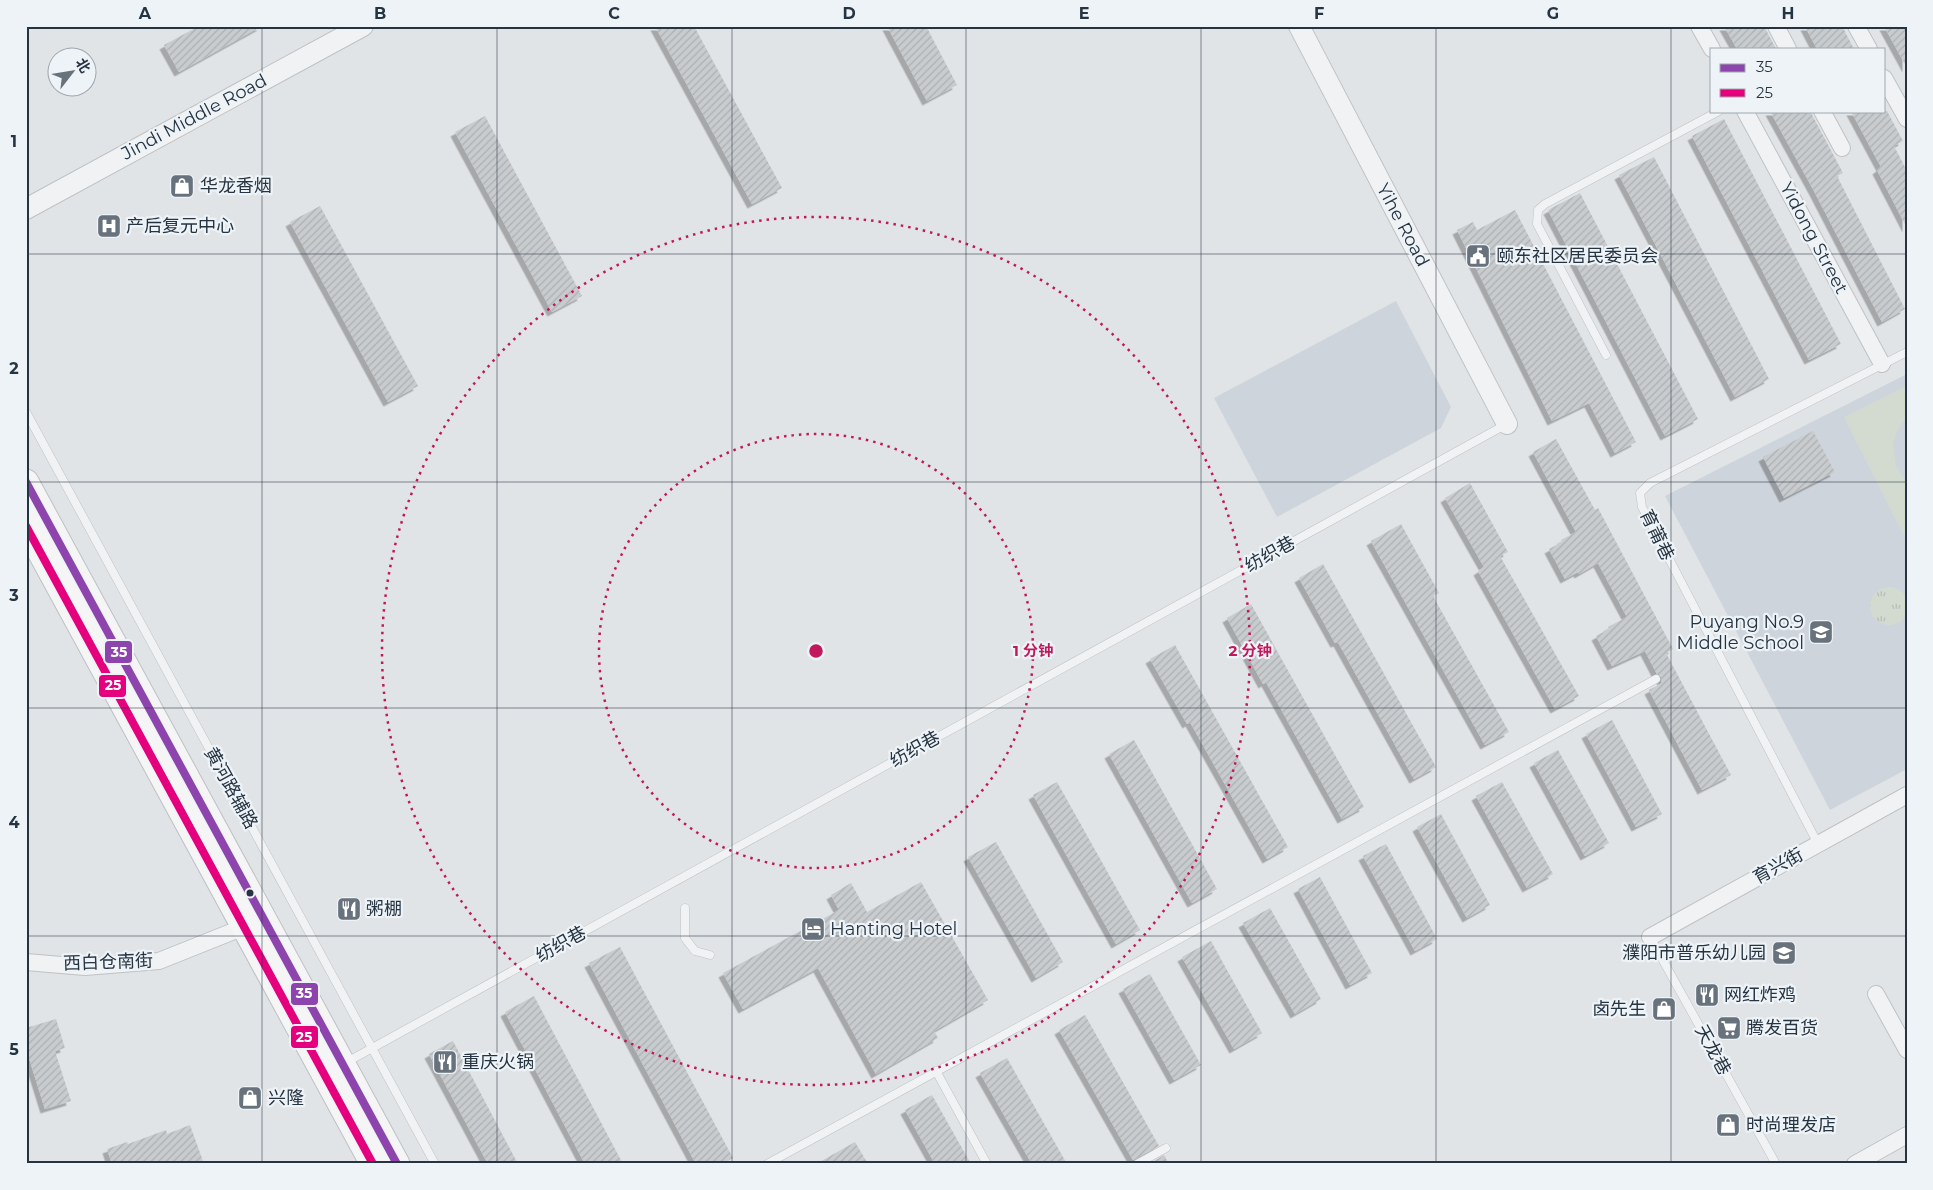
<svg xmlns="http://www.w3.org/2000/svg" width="1933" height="1190" viewBox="0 0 1933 1190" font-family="Montserrat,'Noto Sans SC',sans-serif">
	<defs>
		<pattern id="grass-tufts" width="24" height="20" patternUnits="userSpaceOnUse" patternTransform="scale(1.25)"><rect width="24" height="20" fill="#d3dbd1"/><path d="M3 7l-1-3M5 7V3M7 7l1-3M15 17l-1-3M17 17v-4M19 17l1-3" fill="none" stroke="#b5bdb5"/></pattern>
		<pattern id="building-hatch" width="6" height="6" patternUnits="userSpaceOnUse" patternTransform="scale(1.25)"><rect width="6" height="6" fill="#c9cccf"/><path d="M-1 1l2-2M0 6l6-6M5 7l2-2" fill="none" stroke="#acb0b3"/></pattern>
		<filter id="shadow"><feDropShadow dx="-4.5" dy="4.5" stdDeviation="0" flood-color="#0004"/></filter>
	</defs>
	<rect width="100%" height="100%" fill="#e1e4e7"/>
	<g fill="#ced4db">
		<path d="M 1396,301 L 1451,407 L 1441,428 L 1277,517 L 1214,398 Z"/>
		<path d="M 1907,374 L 1907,769 L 1830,810 L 1665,496 Z"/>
	</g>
	<circle fill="url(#grass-tufts)" cx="1889" cy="606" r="19"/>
	<path fill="#d3dbd1" d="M 1907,386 L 1907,416 L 1896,433 L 1893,444 L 1896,466 L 1907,483 L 1907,542 L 1844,417 Z"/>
	<g fill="url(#building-hatch)" filter="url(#shadow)">
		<path d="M 199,26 L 262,26 L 179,72 L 164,45 Z"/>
		<path d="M 655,26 L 694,26 L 782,188 L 752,204 Z"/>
		<path d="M 887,26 L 926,26 L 957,85 L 927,101 Z"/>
		<path d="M 1724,26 L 1764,26 L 1776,49 L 1737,49 Z"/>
		<path d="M 1805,26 L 1842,26 L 1854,49 L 1817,49 Z"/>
		<path d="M 1884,26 L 1907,26 L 1907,68 Z"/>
		<path d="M 1770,111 L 1810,111 L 1843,173 L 1837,176 L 1905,309 L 1882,322 L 1813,189 Z"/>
		<path d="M 1851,111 L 1887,111 L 1903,141 L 1894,146 L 1907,171 L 1907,228 L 1877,170 L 1881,167 Z"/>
		<path d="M 485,116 L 582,296 L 552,312 L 455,132 Z"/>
		<path d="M 1724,119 L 1841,344 L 1809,360 L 1692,136 Z"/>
		<path d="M 1654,157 L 1769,379 L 1735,397 L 1619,175 Z"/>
		<path d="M 1580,193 L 1698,419 L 1665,436 L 1548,210 Z"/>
		<path d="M 320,206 L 418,386 L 388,402 L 290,222 Z"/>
		<path d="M 1515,210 L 1636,442 L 1615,453 L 1589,403 L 1552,421 L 1457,230 L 1473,222 L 1477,230 Z"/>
		<path d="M 1813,431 L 1835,472 L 1784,498 L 1763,457 Z"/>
		<path d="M 1556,439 L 1595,510 L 1598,508 L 1673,649 L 1666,653 L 1731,775 L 1702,790 L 1649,690 L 1662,683 L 1661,677 L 1657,674 L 1645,651 L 1612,666 L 1596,636 L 1609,629 L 1608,627 L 1627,617 L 1598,563 L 1579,574 L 1578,572 L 1565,579 L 1549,549 L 1562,542 L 1561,540 L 1576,532 L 1533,452 Z"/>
		<path d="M 1470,483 L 1508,552 L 1500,556 L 1579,696 L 1555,709 L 1478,571 L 1484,567 L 1445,498 Z"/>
		<path d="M 1401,524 L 1439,593 L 1433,596 L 1509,732 L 1485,745 L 1371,541 Z"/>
		<path d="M 1323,564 L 1436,767 L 1414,779 L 1338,642 L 1335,643 L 1299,578 Z"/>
		<path d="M 1251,604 L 1364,807 L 1342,819 L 1266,682 L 1263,684 L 1227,618 Z"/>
		<path d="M 1175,645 L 1288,847 L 1267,859 L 1190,722 L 1187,724 L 1150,659 Z"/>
		<path d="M 1612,720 L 1662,814 L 1636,827 L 1586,734 Z"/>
		<path d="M 1134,740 L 1217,889 L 1192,903 L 1109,754 Z"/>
		<path d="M 1558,750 L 1609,843 L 1585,856 L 1534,763 Z"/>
		<path d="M 1057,782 L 1140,930 L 1116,944 L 1033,795 Z"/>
		<path d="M 1502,782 L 1553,874 L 1527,888 L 1476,796 Z"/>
		<path d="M 1441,814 L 1490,905 L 1467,918 L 1417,827 Z"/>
		<path d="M 996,842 L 1063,962 L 1036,978 L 968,857 Z"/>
		<path d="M 1386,844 L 1437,939 L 1415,951 L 1363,856 Z"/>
		<path d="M 1320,877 L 1372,973 L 1350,985 L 1298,889 Z"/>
		<path d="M 921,882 L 988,1000 L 934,1031 L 938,1038 L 876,1074 L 818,968 L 743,1009 L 723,973 L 839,910 L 831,895 L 851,883 L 867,912 Z"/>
		<path d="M 1270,908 L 1321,999 L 1295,1014 L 1243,923 Z"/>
		<path d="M 1211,941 L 1262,1033 L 1234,1049 L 1182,957 Z"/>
		<path d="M 620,947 L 733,1158 L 722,1164 L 696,1164 L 589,963 Z"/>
		<path d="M 1150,974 L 1201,1065 L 1174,1080 L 1123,989 Z"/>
		<path d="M 534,996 L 623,1164 L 585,1164 L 505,1012 Z"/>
		<path d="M 1085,1015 L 1159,1146 L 1133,1160 L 1059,1030 Z"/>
		<path d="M 56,1019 L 65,1048 L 55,1051 L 71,1101 L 45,1109 L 29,1058 L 26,1059 L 26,1028 Z"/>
		<path d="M 453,1041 L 518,1164 L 488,1164 L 429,1054 Z"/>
		<path d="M 1007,1058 L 1067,1164 L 1032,1164 L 980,1073 Z"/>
		<path d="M 932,1095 L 971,1164 L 935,1164 L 905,1110 Z"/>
		<path d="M 190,1125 L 204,1164 L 112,1164 L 107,1149 L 127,1142 L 128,1144 L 166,1130 L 167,1134 Z"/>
		<path d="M 855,1142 L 868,1164 L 816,1164 Z"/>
		<path d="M 1164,1155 L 1169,1164 L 1149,1164 Z"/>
	</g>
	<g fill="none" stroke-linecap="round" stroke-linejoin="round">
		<defs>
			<g id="service">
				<path d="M 1606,355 L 1537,224 L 1538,210 L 1545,204 L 1719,111"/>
				<path d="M 26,412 L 435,1164"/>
				<path d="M 1818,844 L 1642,507 L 1640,493 L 1650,483 L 1907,352"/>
				<path d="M 685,908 L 685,938 L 695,951 L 710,955"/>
				<path d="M 1650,937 L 1776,1164"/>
				<path d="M 345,1063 L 1505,425"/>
				<path d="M 936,1071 L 987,1164"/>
				<path d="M 767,1164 L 1656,679"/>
				<path d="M 1137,1164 L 1166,1148"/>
			</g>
			<g id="minor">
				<path d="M 1699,26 L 1712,49"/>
				<path d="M 1776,26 L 1788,49"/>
				<path d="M 1856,26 L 1869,49"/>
				<path d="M 1884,78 L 1907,119"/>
				<path d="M 1745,111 L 1882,364"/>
				<path d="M 1822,111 L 1842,148"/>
				<path d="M 1650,937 L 1907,795"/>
				<path d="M 26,962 L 85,967 L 159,961 L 244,927"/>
				<path d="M 1876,994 L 1907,1050"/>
				<path d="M 1855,1164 L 1907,1135"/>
			</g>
			<g id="tertiary">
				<path d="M 1299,26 L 1507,424"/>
				<path d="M 26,209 L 363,26"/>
			</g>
			<g id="primary">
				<path d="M 26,482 L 397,1164"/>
				<path d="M 26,526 L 373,1164"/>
			</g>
		</defs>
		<use href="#service" stroke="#bfc2c5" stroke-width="9"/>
		<use href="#minor" stroke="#bfc2c5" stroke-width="18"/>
		<use href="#tertiary" stroke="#bfc2c5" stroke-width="22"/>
		<use href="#primary" stroke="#bdc1c5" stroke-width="27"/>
		<use href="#service" stroke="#f1f2f3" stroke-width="8"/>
		<use href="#minor" stroke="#f1f2f3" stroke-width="16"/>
		<use href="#tertiary" stroke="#f1f2f3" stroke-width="20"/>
		<use href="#primary" stroke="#f5f5f6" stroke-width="25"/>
		<defs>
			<path id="bus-1" d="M 26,482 L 397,1164"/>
			<path id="bus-2" d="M 26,526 L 373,1164"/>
		</defs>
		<use href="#bus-1" stroke="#eef3f7" stroke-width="11"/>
		<use href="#bus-2" stroke="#eef3f7" stroke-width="11"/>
		<use href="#bus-1" stroke="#8e44ad" stroke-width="8"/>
		<use href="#bus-2" stroke="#e5007d" stroke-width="8"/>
	</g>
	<path fill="none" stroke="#263442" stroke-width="1" stroke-opacity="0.55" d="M 262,26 L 262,1164M 497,26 L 497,1164M 732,26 L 732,1164M 966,26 L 966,1164M 1201,26 L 1201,1164M 1436,26 L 1436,1164M 1671,26 L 1671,1164M 26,254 L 1907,254M 26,482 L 1907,482M 26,708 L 1907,708M 26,936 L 1907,936"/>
	<g fill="none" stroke="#c2185b" stroke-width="2.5" stroke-dasharray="2.5 5">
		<circle cx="816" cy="651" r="217"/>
		<circle cx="816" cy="651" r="434"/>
	</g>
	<defs>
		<symbol id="shop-square" viewBox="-11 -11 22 22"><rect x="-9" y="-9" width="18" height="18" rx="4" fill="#67727c" stroke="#eef3f7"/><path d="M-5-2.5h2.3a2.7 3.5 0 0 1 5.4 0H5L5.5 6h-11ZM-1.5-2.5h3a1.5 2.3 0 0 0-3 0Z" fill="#fff"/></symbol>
		<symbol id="hospital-square" viewBox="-11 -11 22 22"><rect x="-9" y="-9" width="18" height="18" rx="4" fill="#67727c" stroke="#eef3f7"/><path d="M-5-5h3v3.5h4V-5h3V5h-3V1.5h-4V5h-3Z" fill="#fff"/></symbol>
		<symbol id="civic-square" viewBox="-11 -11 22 22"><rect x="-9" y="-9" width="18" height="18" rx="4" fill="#67727c" stroke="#eef3f7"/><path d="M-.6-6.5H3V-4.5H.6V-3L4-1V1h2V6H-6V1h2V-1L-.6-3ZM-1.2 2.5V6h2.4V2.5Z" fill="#fff"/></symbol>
		<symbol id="school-square" viewBox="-11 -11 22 22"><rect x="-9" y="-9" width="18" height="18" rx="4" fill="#67727c" stroke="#eef3f7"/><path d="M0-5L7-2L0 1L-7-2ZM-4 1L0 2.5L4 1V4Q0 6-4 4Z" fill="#fff"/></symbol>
		<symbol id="restaurant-square" viewBox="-11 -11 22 22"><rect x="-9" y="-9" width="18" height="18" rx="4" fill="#67727c" stroke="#eef3f7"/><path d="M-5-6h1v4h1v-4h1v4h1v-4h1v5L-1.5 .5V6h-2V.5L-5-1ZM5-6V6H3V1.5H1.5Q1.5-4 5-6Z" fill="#fff"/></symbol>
		<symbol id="hotel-square" viewBox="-11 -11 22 22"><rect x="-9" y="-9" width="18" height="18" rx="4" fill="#67727c" stroke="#eef3f7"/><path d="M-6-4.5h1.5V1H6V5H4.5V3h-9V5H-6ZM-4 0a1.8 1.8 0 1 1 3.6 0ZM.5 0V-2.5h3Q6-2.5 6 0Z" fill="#fff"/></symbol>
		<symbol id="supermarket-square" viewBox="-11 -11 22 22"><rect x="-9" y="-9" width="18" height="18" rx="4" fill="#67727c" stroke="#eef3f7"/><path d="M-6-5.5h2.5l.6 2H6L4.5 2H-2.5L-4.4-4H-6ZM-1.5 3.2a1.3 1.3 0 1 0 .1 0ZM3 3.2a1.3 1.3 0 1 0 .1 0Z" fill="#fff"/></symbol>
	</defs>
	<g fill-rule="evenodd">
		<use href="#shop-square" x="168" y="172" width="28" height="28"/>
		<use href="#hospital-square" x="95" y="212" width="28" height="28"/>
		<use href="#civic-square" x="1464" y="242" width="28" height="28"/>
		<use href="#school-square" x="1807" y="618" width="28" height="28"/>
		<use href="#restaurant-square" x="335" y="895" width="28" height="28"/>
		<use href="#hotel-square" x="799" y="915" width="28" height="28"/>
		<use href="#school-square" x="1770" y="939" width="28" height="28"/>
		<use href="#restaurant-square" x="1693" y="981" width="28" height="28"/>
		<use href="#shop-square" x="1650" y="995" width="28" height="28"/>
		<use href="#supermarket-square" x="1715" y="1014" width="28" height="28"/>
		<use href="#restaurant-square" x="431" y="1048" width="28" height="28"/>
		<use href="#shop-square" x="236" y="1084" width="28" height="28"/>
		<use href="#shop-square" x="1714" y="1111" width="28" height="28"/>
	</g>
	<circle fill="#263442" stroke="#eef3f7" stroke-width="2" cx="250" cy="893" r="4.5"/>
	<g text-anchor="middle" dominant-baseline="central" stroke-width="4.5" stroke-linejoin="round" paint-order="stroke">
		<g font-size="18" fill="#263442" stroke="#eef3f7">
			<text transform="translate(194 117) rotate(-28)">Jindi Middle Road</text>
			<text transform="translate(1403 225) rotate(62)">Yihe Road</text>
			<text transform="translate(1814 238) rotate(62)">Yidong Street</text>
			<text transform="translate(1657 535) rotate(64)">育莆巷</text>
			<text transform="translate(1270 554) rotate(-29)">纺织巷</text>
			<text transform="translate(915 749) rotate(-29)">纺织巷</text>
			<text transform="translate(231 788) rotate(61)">黄河路辅路</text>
			<text transform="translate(1778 866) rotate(-29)">育兴街</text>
			<text transform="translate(561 944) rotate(-29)">纺织巷</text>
			<text transform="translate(108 962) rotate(-2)">西白仓南街</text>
			<text transform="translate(1713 1050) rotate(61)">天龙巷</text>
		</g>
		<g font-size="18" fill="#263442" stroke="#eef3f7" text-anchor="start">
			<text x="200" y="186">华龙香烟</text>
			<text x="126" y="226">产后复元中心</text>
			<text x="1496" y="256">颐东社区居民委员会</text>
			<text x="1804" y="622" text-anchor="end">Puyang No.9<tspan x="1804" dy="21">Middle School</tspan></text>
			<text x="366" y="909">粥棚</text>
			<text x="830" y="929">Hanting Hotel</text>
			<text x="1766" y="953" text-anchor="end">濮阳市普乐幼儿园</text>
			<text x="1724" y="995">网红炸鸡</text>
			<text x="1646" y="1009" text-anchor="end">卤先生</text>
			<text x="1746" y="1028">腾发百货</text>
			<text x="462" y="1062">重庆火锅</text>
			<text x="268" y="1098">兴隆</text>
			<text x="1746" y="1125">时尚理发店</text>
		</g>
	</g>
	<circle cx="816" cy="651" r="8" fill="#c2185b" stroke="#eef3f7" stroke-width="2.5"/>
	<g font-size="15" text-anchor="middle" font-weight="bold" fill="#c2185b" stroke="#eef3f7" stroke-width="4.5" stroke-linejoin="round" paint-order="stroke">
		<text x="1033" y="656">1 分钟</text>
		<text x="1250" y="656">2 分钟</text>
	</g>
	<g stroke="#eef3f7" stroke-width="2">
		<rect x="104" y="640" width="29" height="24" rx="5" fill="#8e44ad"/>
		<rect x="98" y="674" width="29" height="24" rx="5" fill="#e5007d"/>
		<rect x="290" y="982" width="29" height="24" rx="5" fill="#8e44ad"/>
		<rect x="290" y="1025" width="29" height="24" rx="5" fill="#e5007d"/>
	</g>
	<g font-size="14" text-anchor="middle" font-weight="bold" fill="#fff">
		<text x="119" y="657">35</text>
		<text x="113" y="690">25</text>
		<text x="304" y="998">35</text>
		<text x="304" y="1042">25</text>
	</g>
	<rect width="1933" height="1190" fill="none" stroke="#eef3f7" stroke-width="55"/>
	<rect x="1710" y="48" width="175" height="65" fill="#eef3f7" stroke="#9ea7af"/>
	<rect x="1720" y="64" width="25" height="8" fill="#8e44ad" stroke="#9ea7af"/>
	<text x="1756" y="72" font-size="15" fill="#263442">35</text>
	<rect x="1720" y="89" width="25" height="8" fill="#e5007d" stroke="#9ea7af"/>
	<text x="1756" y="98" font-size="15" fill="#263442">25</text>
	<g transform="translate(72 72) rotate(59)"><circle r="24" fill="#eef3f7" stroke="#9ea7af"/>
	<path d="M0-4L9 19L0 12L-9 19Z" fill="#67727c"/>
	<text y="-8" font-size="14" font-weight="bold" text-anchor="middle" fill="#263442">北</text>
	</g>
	<rect x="28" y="28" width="1878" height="1134" fill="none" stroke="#263442" stroke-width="2"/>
	<g font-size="16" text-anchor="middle" font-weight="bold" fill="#263442">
		<text x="145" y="19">A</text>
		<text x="380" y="19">B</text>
		<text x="614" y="19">C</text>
		<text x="849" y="19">D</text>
		<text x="1084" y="19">E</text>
		<text x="1319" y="19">F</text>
		<text x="1553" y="19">G</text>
		<text x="1788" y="19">H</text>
		<text x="14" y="147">1</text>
		<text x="14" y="374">2</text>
		<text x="14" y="601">3</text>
		<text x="14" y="828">4</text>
		<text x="14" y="1055">5</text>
	</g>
</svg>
